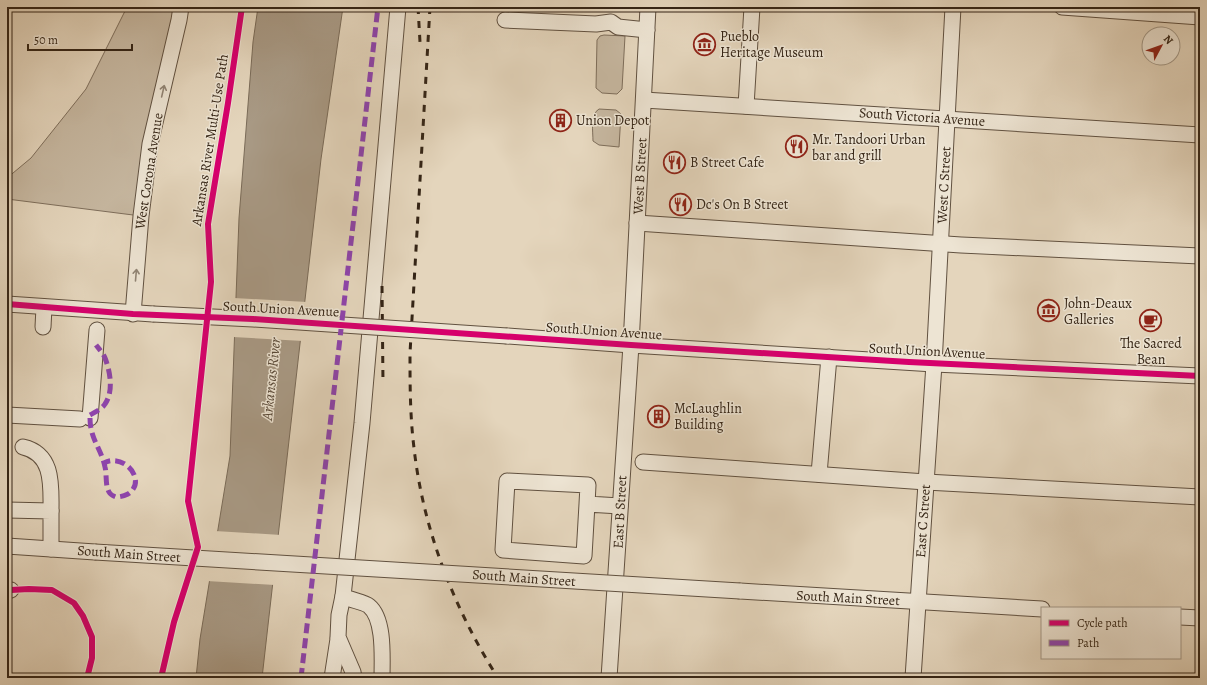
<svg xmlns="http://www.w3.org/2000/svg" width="1207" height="685" viewBox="0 0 1207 685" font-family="Alegreya,serif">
	<rect width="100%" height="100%" fill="#e4d5bc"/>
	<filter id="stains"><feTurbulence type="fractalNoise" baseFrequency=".005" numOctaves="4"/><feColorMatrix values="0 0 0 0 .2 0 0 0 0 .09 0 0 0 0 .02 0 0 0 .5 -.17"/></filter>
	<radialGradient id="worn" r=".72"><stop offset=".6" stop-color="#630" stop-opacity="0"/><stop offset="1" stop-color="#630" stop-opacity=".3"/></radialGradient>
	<g fill="#c6b7a0" stroke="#7e6e5b">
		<path d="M 127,7 L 181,7 L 141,216 L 7,199 L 7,178 L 31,158 L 86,89 Z"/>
		<path d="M 604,35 L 625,36 L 622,89 L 617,94 L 602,93 L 596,88 L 597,40 L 600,36 Z"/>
		<path d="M 599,109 L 616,110 L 621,114 L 619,147 L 599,145 L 593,141 C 593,132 590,114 599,109 Z"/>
	</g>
	<path fill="#a89984" stroke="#7a6b58" d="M 258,7 L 343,7 L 321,159 L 262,678 L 196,678 L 200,639 L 230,456 L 239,218 L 253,42 Z"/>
	<g fill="#e4d5bc">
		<path d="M 234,298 L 307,302 L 303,341 L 233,337 Z"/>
		<path d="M 215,531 L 281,535 L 275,585 L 207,581 Z"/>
	</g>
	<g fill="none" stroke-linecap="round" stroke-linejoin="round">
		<defs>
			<g id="minor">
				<path d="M 1062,7 L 1200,17"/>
				<path d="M 505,20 L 596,24 L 611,22 L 618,27 L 647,30"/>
				<path d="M 644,100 L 1200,135"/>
				<path d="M 746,106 L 752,7"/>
				<path d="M 637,223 L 961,245 L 1200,256"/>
				<path d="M 7,304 L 153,314"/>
				<path d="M 133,314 L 141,216 L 150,144 L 179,20 L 181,7"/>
				<path d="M 43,327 L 44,307"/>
				<path d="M 507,336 L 631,345 L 934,364 L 1200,376"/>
				<path d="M 7,415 L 80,419"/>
				<path d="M 90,418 L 97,330"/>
				<path d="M 23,447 C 54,454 51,486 51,511"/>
				<path d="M 643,462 L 926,482 L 1200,497"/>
				<path d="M 819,474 L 829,357"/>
				<path d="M 587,504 L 584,556 L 503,550 L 507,481 L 588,485 L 587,504 L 620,506"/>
				<path d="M 7,510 L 51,511 L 51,549"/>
				<path d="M 7,546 L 95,552"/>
				<path d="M 7,591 L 11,590"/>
				<path d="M 740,591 L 1042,609"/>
				<path d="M 343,596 L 339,615 L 338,637 L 353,672 L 354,678"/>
				<path d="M 1180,617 L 1200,618"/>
				<path d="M 332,678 L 338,639"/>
				<path d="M 382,678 C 382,659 385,619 369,606 C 364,602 350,600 343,596 L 362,423 L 398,7"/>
				<path d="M 609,678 L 631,345 L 648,7"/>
				<path d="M 913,678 L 934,364 L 953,7"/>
			</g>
		</defs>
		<use href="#minor" stroke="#615140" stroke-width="17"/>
		<use href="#minor" stroke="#ede4d3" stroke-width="15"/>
		<g stroke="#352516" stroke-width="3" stroke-dasharray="7 7" stroke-linecap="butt">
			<path d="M 418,7 L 420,42"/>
			<path d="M 430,7 L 410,353 C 410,385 410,416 414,448 C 423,529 454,609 498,678"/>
			<path d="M 382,286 L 383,383"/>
			<path d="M 344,678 L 344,675"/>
		</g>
		<defs>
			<g id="minor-bridge">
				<path d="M 153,314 L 253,319 L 507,336"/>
				<path d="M 95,552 L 740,591"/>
			</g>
		</defs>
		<use href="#minor-bridge" stroke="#615140" stroke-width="17" stroke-linecap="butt"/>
		<use href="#minor-bridge" stroke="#ede4d3" stroke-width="15"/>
		<g stroke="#8e44ad" stroke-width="5" stroke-dasharray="10 5" stroke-linecap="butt">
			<path d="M 90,415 C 95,412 102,409 105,404 C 114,391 110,371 105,358 C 103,353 99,349 96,345"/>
			<path d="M 90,418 C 90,439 101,448 105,467 C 107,475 105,485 109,492 C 110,494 113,496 116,497 C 120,497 124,496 128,494 C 148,481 124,452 104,463"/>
			<path d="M 301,678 L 378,7"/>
		</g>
		<defs>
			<g id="cycleway">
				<path d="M 7,304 L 133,314 L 253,319 L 631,345 L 909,362 L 1200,376"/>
				<path d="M 11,590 L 29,589 L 52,590 L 74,603 L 83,616 L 92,637 L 92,658 L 87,678"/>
				<path d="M 161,678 L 174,622 L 198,547 L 188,501 L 211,282 L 208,224 L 228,103 L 242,7"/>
			</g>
		</defs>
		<use href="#cycleway" stroke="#ede4d3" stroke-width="8"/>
		<use href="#cycleway" stroke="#d6006c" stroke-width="6"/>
	</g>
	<defs><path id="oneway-shaft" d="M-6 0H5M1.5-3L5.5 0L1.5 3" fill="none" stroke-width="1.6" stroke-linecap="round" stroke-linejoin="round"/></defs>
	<g stroke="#918474">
		<use href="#oneway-shaft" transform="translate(163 91) rotate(-77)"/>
		<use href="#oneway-shaft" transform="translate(136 275) rotate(-85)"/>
	</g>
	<defs>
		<symbol id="museum-ring" viewBox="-11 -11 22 22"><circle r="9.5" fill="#ede4d3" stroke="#8f2418" stroke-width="1.5"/><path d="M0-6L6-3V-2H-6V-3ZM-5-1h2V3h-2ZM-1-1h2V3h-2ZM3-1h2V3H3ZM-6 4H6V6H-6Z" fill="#8f2418"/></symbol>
		<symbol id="building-ring" viewBox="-11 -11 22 22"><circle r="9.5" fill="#ede4d3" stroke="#8f2418" stroke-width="1.5"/><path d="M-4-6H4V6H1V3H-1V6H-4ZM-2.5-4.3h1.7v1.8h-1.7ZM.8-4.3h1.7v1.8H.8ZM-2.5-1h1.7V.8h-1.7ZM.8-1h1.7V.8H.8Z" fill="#8f2418"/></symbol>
		<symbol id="restaurant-ring" viewBox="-11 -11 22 22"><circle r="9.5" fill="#ede4d3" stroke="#8f2418" stroke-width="1.5"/><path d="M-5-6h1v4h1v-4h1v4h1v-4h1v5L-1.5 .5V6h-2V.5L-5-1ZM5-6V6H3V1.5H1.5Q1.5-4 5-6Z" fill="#8f2418"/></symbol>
		<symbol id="cafe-ring" viewBox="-11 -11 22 22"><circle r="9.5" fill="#ede4d3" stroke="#8f2418" stroke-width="1.5"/><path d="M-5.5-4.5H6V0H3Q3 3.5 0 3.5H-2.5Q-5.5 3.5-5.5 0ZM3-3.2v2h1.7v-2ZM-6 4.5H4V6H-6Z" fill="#8f2418"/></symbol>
	</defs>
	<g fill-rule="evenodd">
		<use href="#museum-ring" x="692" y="32" width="25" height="25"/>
		<use href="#building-ring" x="548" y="108" width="25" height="25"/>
		<use href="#restaurant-ring" x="784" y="134" width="25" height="25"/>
		<use href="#restaurant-ring" x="662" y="150" width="25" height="25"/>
		<use href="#restaurant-ring" x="668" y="192" width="25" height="25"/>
		<use href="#museum-ring" x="1036" y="298" width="25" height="25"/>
		<use href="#cafe-ring" x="1138" y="308" width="25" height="25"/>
		<use href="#building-ring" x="646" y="404" width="25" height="25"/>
	</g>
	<g text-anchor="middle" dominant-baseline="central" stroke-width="3" stroke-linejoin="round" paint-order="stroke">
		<g font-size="14" fill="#352516" stroke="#ede4d3" text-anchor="start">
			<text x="720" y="36">Pueblo<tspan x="720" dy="16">Heritage Museum</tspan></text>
			<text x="576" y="120">Union Depot</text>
			<text x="812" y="139">Mr. Tandoori Urban<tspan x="812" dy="16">bar and grill</tspan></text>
			<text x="690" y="162">B Street Cafe</text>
			<text x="696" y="204">Dc's On B Street</text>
			<text x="1064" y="303">John-Deaux<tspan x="1064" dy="16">Galleries</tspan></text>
			<text x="1151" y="343" text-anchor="middle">The Sacred<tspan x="1151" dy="16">Bean</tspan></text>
			<text x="674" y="408">McLaughlin<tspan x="674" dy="16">Building</tspan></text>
		</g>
		<g font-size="14" fill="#352516" stroke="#ede4d3">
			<text transform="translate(922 117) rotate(4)">South Victoria Avenue</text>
			<text transform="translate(210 140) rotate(-81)">Arkansas River Multi-Use Path</text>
			<text transform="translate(149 171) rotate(-81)">West Corona Avenue</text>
			<text transform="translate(640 176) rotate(-87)">West B Street</text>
			<text transform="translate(944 185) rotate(-87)">West C Street</text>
			<text transform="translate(281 309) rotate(3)">South Union Avenue</text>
			<text transform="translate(604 331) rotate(4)">South Union Avenue</text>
			<text transform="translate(927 351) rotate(3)">South Union Avenue</text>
			<text transform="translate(620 512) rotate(-87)">East B Street</text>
			<text transform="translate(923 521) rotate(-86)">East C Street</text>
			<text transform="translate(129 554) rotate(4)">South Main Street</text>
			<text transform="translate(524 578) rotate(4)">South Main Street</text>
			<text transform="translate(848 598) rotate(3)">South Main Street</text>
		</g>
		<g font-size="15" font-style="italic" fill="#584837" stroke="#ede4d3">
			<text transform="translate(271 379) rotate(-84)">Arkansas River</text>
		</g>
	</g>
	<rect width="1207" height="685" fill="none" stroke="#e4d5bc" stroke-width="24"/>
	<rect x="8" y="8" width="1191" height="669" fill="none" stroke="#352516" stroke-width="2"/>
	<rect x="12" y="12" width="1183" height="661" fill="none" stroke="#352516"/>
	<rect x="1041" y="607" width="140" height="52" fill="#ede4d3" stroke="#a39887"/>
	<rect x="1049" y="620" width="20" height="6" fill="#d6006c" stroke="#a39887"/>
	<text x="1077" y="627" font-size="12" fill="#352516">Cycle path</text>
	<rect x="1049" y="640" width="20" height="6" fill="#8e44ad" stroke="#a39887"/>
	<text x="1077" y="647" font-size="12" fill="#352516">Path</text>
	<g transform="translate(1161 46) rotate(49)"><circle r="19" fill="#ede4d3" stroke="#a39887"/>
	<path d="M0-3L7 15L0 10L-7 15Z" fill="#8f2418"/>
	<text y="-6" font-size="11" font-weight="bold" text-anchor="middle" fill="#352516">N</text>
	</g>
	<path d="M28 44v6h104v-6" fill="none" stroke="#352516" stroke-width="2"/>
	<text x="34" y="44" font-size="12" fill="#352516" stroke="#ede4d3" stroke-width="3" paint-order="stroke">50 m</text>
	<rect width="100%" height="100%" filter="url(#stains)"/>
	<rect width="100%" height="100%" fill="url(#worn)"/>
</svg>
